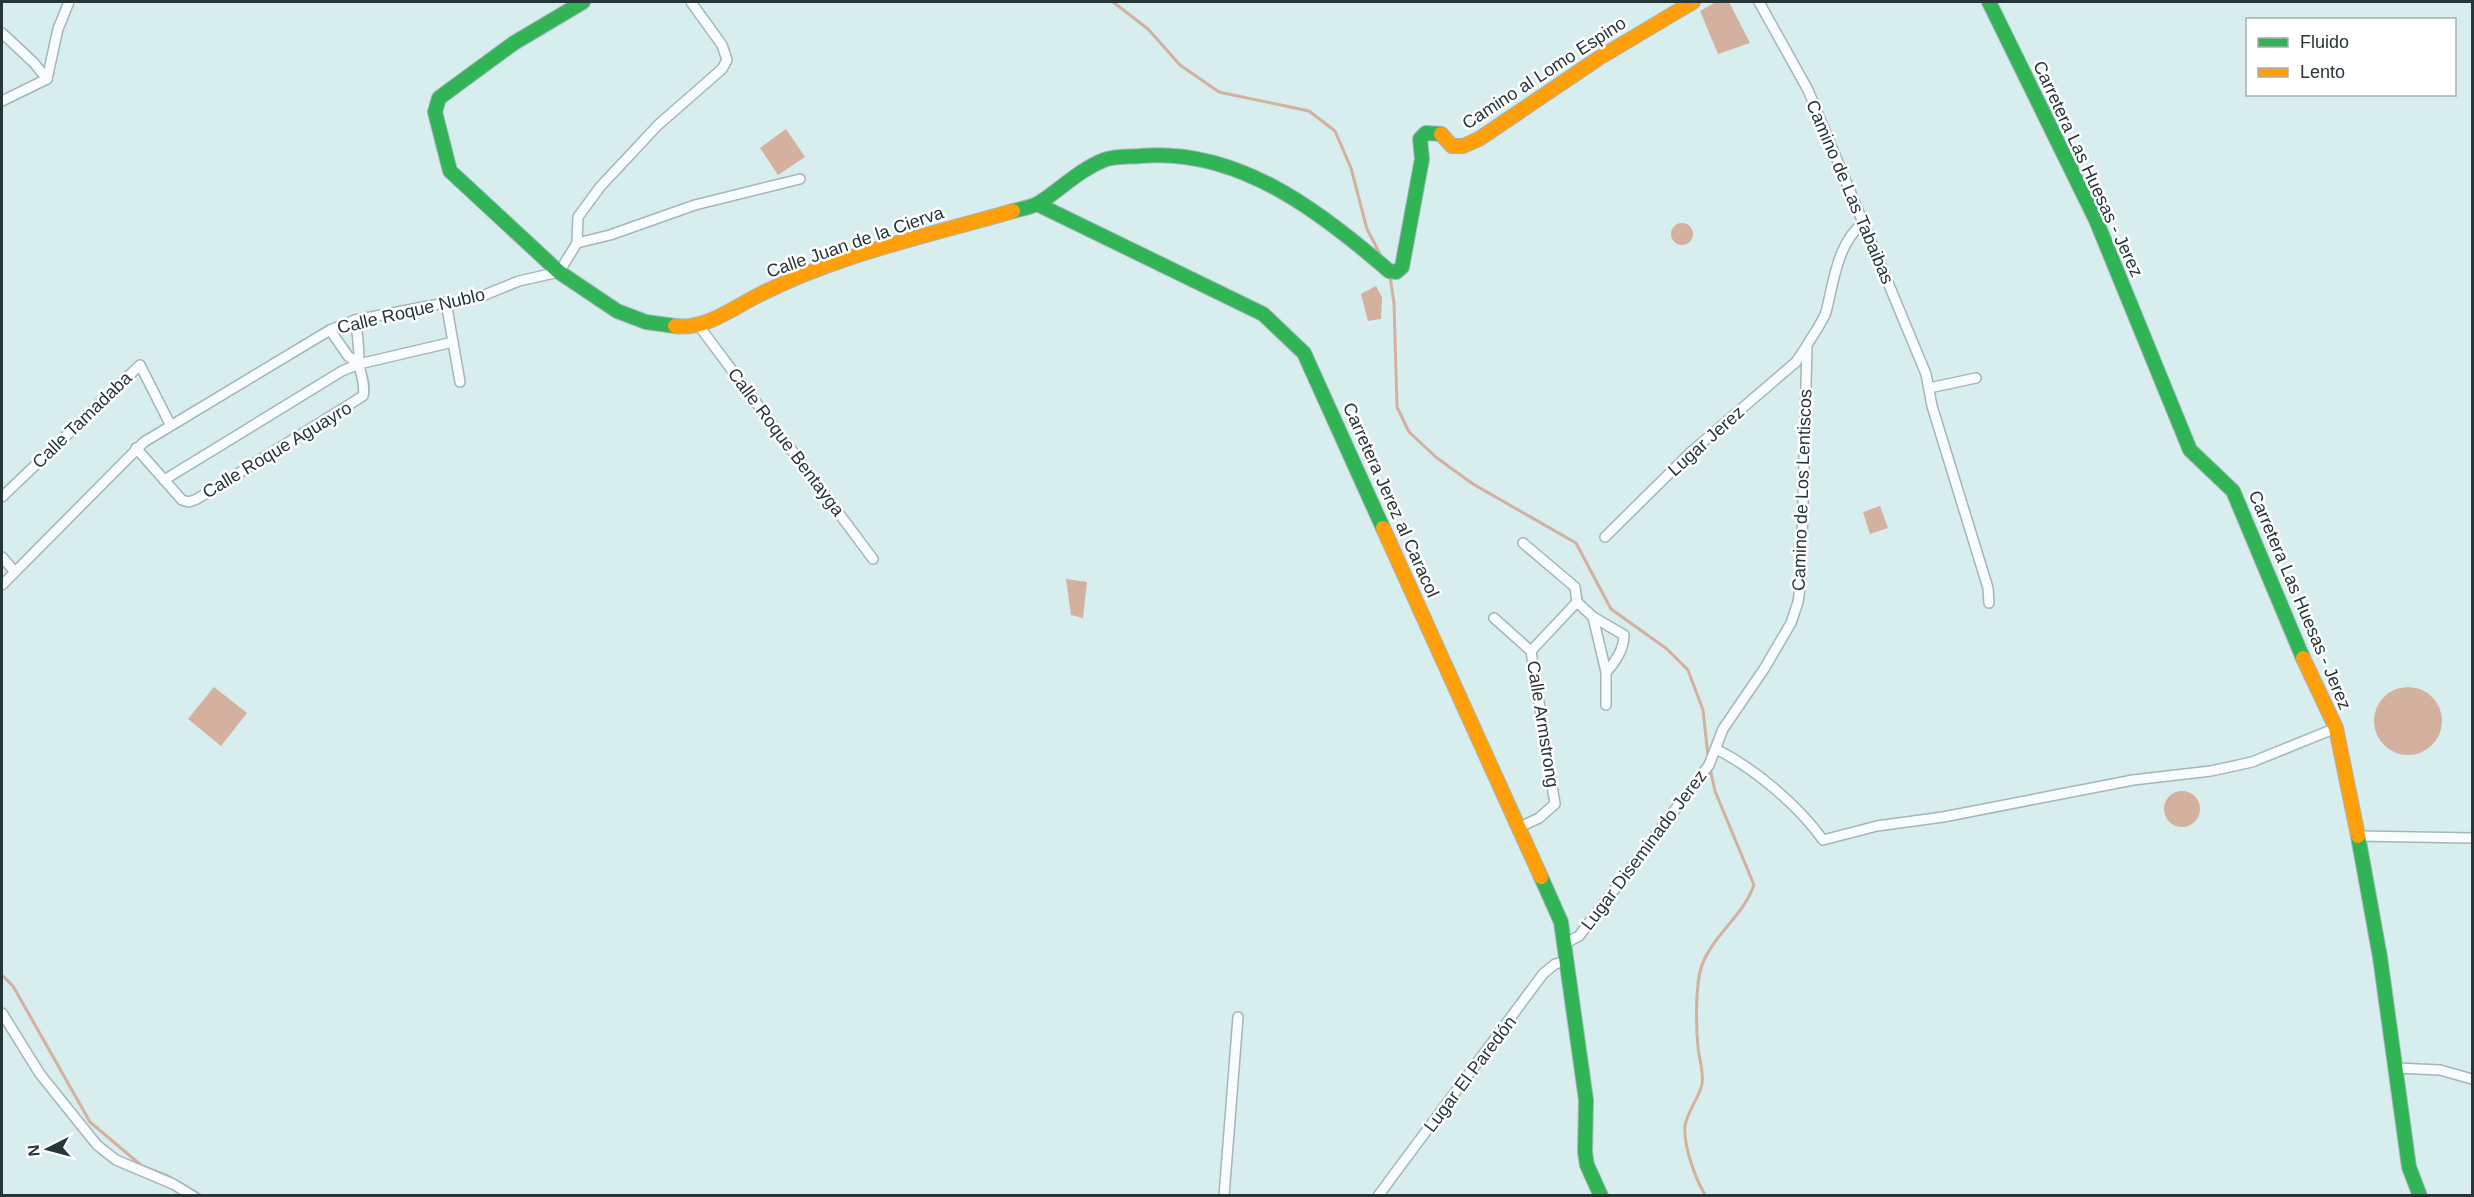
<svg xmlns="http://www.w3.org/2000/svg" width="2474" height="1197" viewBox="0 0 2474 1197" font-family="Helvetica,sans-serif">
	<rect width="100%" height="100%" fill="#d7edee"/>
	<g fill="#d4b19e">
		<path d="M 1716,2 L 1729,2 L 1750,43 L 1718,54 L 1700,11 Z"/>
		<path d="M 786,129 L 805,157 L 778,175 L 760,148 Z"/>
		<circle cx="1682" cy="234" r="11"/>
		<path d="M 1376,286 L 1382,297 L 1381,319 L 1368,321 L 1361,294 Z"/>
		<path d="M 1880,506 L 1888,528 L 1870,534 L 1863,512 Z"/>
		<path d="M 1066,579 L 1087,582 L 1083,618 L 1071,615 Z"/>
		<path d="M 214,687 L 247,713 L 221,746 L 188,719 Z"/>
		<circle cx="2408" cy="721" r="34"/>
		<circle cx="2182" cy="809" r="18"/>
	</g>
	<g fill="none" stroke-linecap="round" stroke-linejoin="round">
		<g stroke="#d4b19e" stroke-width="3">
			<path d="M 1113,2 L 1148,29 L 1180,65 L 1219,92 L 1309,111 L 1335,131 L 1351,168 L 1367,229 L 1381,256"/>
			<path d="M 1390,276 L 1394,303 L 1397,407 L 1409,432 L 1437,458 L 1473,484 L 1576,543 L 1611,609 L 1667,649 L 1688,670 L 1703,710 L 1708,756"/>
			<path d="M 2,975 L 13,986 L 90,1122 L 142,1166 L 168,1176 L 202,1196"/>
			<path d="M 1706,1196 C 1696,1181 1683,1145 1685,1126 C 1687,1112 1699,1098 1702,1084 C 1704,1073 1699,1058 1698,1047 C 1696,1026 1695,985 1702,965 C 1714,934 1743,916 1754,885 L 1715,791 L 1710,768"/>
		</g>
		<defs>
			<g id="street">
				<path d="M 1759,2 L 1808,90 L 1926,374 L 1932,406 L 1988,588 L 1989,603"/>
				<path d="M 2,33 L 34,63 L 47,79"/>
				<path d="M 47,79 L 58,29 L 69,2"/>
				<path d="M 2,101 L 47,79"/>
				<path d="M 577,243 L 610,235 L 695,205 L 800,179"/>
				<path d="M 446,302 L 460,382"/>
				<path d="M 699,326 L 873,559"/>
				<path d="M 330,330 L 348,356 L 359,364"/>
				<path d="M 1929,388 L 1976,378"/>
				<path d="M 136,448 L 182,500 L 189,502 L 197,499 L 363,396 C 366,383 360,375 359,363 C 359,348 358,335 355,320"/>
				<path d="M 164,480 L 342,371 L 359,364 L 453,342"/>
				<path d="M 2,497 L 140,365 L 170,424"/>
				<path d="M 1605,537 L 1691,452 L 1796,362 L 1806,347"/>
				<path d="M 1523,543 L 1575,587 L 1577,602 L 1531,651"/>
				<path d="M 2,557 L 15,572"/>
				<path d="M 2,585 L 144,442 L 330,330 L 355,320 L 482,296 L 519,281 L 559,272 L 577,243 L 578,217 L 600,187 L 658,125 L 722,69 L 727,60 L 722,45 L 691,2"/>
				<path d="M 1577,602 L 1593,617 L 1624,635 C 1624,649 1615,663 1606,672"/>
				<path d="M 1593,617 L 1606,672 L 1606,705"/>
				<path d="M 1494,618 L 1531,651 L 1555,804 L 1539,818 L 1520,827"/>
				<path d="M 1716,749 C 1754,768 1798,805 1823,840 L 1877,826 L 1943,817 L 2133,780 L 2211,771 L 2252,762 L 2336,728"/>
				<path d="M 2357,836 L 2472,838"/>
				<path d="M 1564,944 L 1579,936 L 1709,765 L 1723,729 L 1764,669 L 1791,623 L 1798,602 L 1801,581 L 1807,345 C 1813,335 1822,323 1826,312 C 1834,281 1837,243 1864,222"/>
				<path d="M 2,1013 L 40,1074 L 97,1145 L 116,1160 L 173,1184 L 193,1196"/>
				<path d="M 2396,1068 L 2440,1070 L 2472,1079"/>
				<path d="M 1224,1196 L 1238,1017"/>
				<path d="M 1378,1196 L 1543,974 L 1555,964 L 1566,961"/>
			</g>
			<g id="fast">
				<path d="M 583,2 L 514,43 L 439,98 L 435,112 L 450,171 L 559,272 L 617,311 L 646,322 L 675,326"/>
				<path d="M 1989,2 L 2096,220 L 2190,450 L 2233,491 L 2303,658"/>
				<path d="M 1037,204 L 1263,314 L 1304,353 L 1383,528"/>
				<path d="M 1013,211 C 1021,209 1032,207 1039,203 C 1061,189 1079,170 1104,160 C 1114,156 1129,157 1140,156 C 1237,147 1320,211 1389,271 L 1396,272 L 1402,267 L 1422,159 L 1420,139 L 1426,133 L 1441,134"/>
				<path d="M 2358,836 L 2380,957 L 2409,1167 L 2420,1196"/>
				<path d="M 1541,877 L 1561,922 L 1586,1100 L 1585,1152 L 1587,1165 L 1601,1196"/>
			</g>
			<g id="slow">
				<path d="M 1441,134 L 1452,146 L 1463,146 L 1479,139 L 1599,58 L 1693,2"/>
				<path d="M 675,326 C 704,330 730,310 755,297 C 835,255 927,236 1013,211"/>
				<path d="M 1383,528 L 1541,877"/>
				<path d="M 2303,658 L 2336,728 L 2358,836"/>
			</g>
		</defs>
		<use href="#street" stroke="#a5b6b8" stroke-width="12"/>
		<use href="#fast" stroke="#a5b6b8" stroke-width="16"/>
		<use href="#slow" stroke="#a5b6b8" stroke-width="16"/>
		<use href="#street" stroke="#f9fcfc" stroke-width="9"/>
		<use href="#fast" stroke="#30b455" stroke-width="14"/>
		<use href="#slow" stroke="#ff9f0a" stroke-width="14"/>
	</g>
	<g text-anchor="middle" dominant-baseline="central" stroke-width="5" stroke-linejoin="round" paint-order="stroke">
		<g font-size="18" fill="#263637" stroke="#fff">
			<text transform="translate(1544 73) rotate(-33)">Camino al Lomo Espino</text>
			<text transform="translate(2088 169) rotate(65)">Carretera Las Huesas - Jerez</text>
			<text transform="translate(1850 192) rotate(67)">Camino de Las Tabaibas</text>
			<text transform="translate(855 242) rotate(-19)">Calle Juan de la Cierva</text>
			<text transform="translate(411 311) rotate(-13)">Calle Roque Nublo</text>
			<text transform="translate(82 420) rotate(-44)">Calle Tamadaba</text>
			<text transform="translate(1706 441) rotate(-42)">Lugar Jerez</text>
			<text transform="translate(786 442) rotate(53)">Calle Roque Bentayga</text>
			<text transform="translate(277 450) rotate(-31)">Calle Roque Aguayro</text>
			<text transform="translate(1802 490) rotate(-88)">Camino de Los Lentiscos</text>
			<text transform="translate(1391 500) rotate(66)">Carretera Jerez al Caracol</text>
			<text transform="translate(2300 600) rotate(67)">Carretera Las Huesas - Jerez</text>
			<text transform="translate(1543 724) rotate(81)">Calle Armstrong</text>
			<text transform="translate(1644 850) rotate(-53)">Lugar Diseminado Jerez</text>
			<text transform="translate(1470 1074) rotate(-53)">Lugar El Paredón</text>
		</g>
	</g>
	<rect width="2474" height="1197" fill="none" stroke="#263637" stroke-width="6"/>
	<rect x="2246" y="18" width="210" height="78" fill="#ffffff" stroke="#a8afaf" stroke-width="1.5"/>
	<rect x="2258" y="38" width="30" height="9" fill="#30b455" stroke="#a8afaf" stroke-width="1.5"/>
	<text x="2300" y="48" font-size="18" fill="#263637">Fluido</text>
	<rect x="2258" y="68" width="30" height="9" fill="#ff9f0a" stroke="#a8afaf" stroke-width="1.5"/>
	<text x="2300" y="78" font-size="18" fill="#263637">Lento</text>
	<g transform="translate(48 1149) rotate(264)" stroke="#ffffff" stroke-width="4.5" paint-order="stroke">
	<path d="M0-4.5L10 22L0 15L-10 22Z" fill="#263637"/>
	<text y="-9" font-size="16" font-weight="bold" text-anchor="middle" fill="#263637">N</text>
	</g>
</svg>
